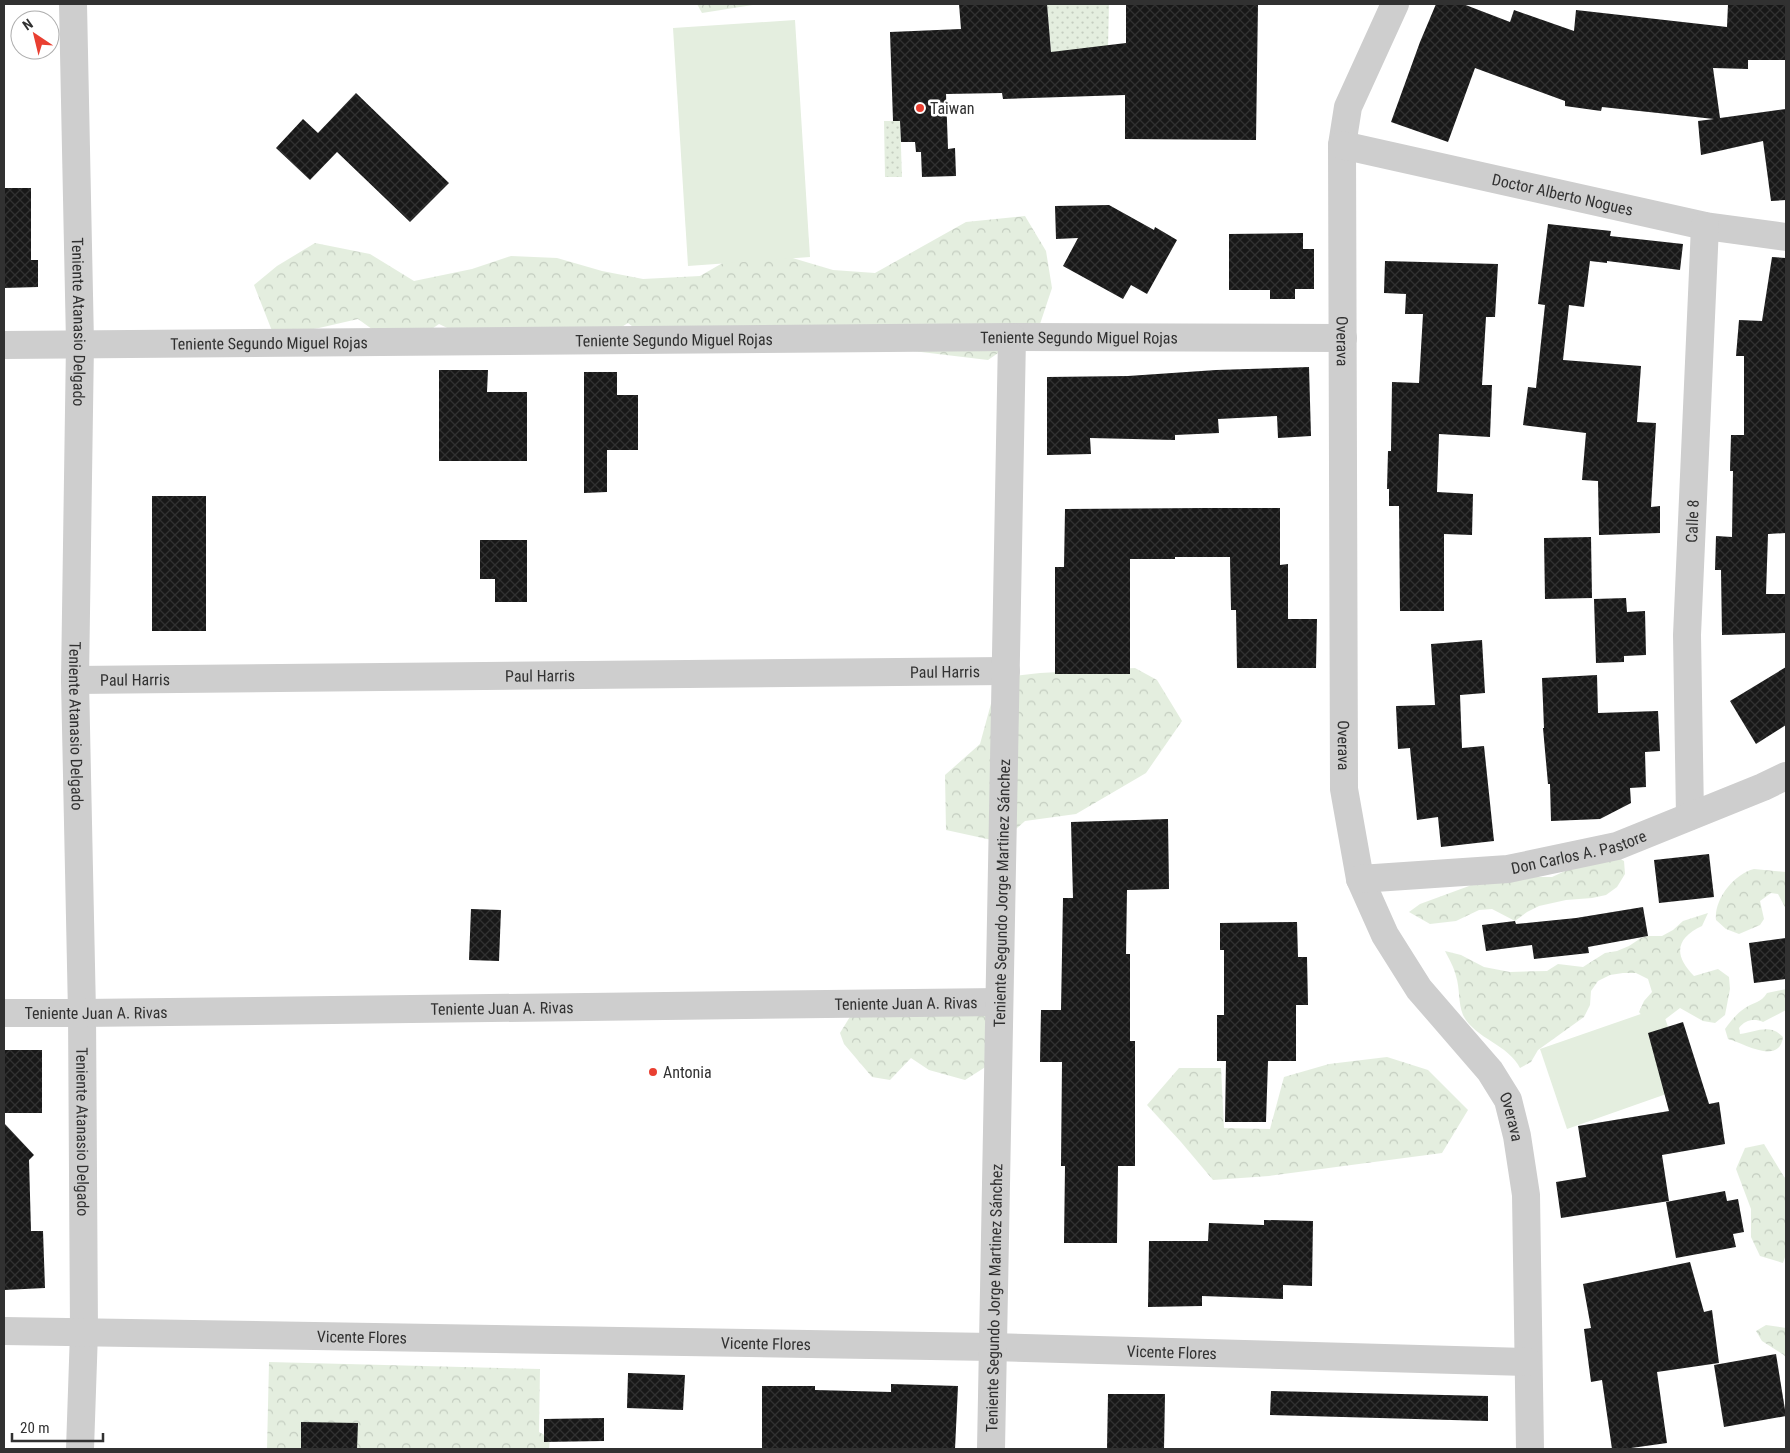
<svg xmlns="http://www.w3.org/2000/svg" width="1790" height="1453" viewBox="0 0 1790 1453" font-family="'Roboto Condensed',sans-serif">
	<defs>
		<pattern id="grass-dots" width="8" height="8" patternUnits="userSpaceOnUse" patternTransform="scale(1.25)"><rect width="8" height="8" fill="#e4eedf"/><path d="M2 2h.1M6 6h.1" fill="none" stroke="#c4cdc0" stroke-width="1.8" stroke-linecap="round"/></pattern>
		<pattern id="forest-crowns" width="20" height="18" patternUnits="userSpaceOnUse" patternTransform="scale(1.25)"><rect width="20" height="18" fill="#e4eedf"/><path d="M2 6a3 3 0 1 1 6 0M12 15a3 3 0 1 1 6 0" fill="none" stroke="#c4cdc0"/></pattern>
		<pattern id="building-cross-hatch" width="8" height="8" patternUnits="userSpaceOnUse" patternTransform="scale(1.25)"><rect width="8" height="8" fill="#181818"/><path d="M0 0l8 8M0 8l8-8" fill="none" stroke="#313131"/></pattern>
	</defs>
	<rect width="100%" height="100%" fill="#fff"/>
	<g fill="url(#grass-dots)">
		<path d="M 1047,4 L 1109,4 L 1108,48 L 1051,52 Z"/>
		<path d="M 884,121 L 900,121 L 902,177 L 885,177 Z"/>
	</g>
	<g fill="url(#forest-crowns)">
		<path d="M 697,4 L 759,4 L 702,13 Z"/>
		<path d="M 1025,216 L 1046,251 L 1052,288 L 1040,324 L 988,360 L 896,349 L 663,350 L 628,323 L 588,348 L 487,347 L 439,324 L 401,350 L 358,319 L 319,328 L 274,336 L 254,285 L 277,266 L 315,243 L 370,254 L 414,281 L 472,269 L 511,256 L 557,258 L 602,271 L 643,279 L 700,276 L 752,246 L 833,270 L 875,273 L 966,222 Z"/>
		<path d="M 1135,668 L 1157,680 L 1182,721 L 1146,773 L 1076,814 L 1025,821 L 1001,842 L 946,830 L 945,775 L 980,744 L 998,678 L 1040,673 Z"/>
		<path d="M 1600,855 L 1613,855 L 1624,861 L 1625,874 L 1617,887 L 1606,895 L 1592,898 L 1566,900 L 1539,906 L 1527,912 L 1515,921 L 1492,909 L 1479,910 L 1456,921 L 1430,924 L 1409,912 L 1420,904 L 1469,886 L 1478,879 L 1514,867 L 1540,877 L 1552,877 Z"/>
		<path d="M 1754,869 L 1786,872 L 1786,909 L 1778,894 L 1771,893 L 1760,901 L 1764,919 L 1760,925 L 1739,934 L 1726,929 L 1716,920 C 1714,899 1734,874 1754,869 Z"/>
		<path d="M 1708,913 L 1702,926 C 1676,938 1673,955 1694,976 L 1718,969 L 1729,977 L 1730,989 L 1725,1015 L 1715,1023 L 1703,1021 L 1680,1008 L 1659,1024 L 1647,1022 L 1639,1012 L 1644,1001 L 1652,992 L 1648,979 L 1636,973 L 1623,973 L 1610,975 L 1598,981 L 1591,991 L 1590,1005 L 1584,1017 L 1538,1050 L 1531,1062 L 1520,1068 C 1508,1044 1475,1039 1463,1015 C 1458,1003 1460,988 1456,976 C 1454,967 1449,959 1445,951 L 1461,955 L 1484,967 L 1510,972 L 1547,971 L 1558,964 L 1583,967 L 1605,953 L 1617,951 L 1629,946 L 1641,938 L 1648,936 L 1662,936 L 1673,930 L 1683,921 Z"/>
		<path d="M 1786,989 L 1786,1010 L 1763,1022 C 1754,1018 1745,1020 1739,1028 L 1740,1034 C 1756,1032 1770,1023 1783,1037 C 1779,1066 1744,1043 1728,1039 L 1725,1029 C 1731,1021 1737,1013 1745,1008 C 1754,1002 1761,1003 1767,993 Z"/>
		<path d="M 859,1002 L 991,1006 L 987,1066 L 965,1080 L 929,1070 L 911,1058 L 890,1080 L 872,1077 L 844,1044 L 840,1033 Z"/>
		<path d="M 1387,1057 L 1428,1070 L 1468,1110 L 1442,1153 L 1269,1176 L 1213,1180 L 1181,1142 L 1147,1105 L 1179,1068 L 1221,1068 L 1224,1128 L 1270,1129 L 1284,1077 L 1329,1064 Z"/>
		<path d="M 1764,1144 L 1786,1180 L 1786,1254 L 1783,1263 L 1760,1256 L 1751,1237 L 1751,1209 L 1736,1169 L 1745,1148 Z"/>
		<path d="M 1766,1325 L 1786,1328 L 1786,1358 L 1784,1355 L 1762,1341 L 1756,1331 Z"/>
		<path d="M 269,1362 L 540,1369 L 539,1432 L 550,1438 L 549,1449 L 267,1449 Z"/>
	</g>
	<g fill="#e4eedf">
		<path d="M 795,20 L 810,257 L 688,266 L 673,28 Z"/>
		<path d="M 1661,1007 L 1689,1086 L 1567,1129 L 1540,1049 Z"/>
	</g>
	<g fill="url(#building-cross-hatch)">
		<path d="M 959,4 L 1047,4 L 1051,52 L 1126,43 L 1126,4 L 1258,4 L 1256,140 L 1125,139 L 1125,95 L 1003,99 L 1002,93 L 946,94 L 948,149 L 955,148 L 956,176 L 922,177 L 921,152 L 916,152 L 915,142 L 901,142 L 900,121 L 893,121 L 890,32 L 961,29 Z"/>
		<path d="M 1436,4 L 1463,4 L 1510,22 L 1514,10 L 1574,31 L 1576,10 L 1727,27 L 1728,4 L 1786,4 L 1786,60 L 1748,60 L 1748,69 L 1713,68 L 1720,118 L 1786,109 L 1786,200 L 1771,201 L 1763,141 L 1701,155 L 1698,121 L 1714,119 L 1602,107 L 1601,111 L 1565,106 L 1565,101 L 1475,68 L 1448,142 L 1391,122 L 1420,42 Z"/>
		<path d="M 356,93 L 449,183 L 410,222 L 337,152 L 310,180 L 276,148 L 303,119 L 318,133 Z"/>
		<path d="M 4,188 L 31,188 L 31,260 L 38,260 L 38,287 L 4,288 Z"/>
		<path d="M 1109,205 L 1154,230 L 1155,227 L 1177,240 L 1147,294 L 1131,285 L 1123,299 L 1063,266 L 1078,238 L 1056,239 L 1055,206 Z"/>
		<path d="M 1548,224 L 1611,231 L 1610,236 L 1683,244 L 1680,270 L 1607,261 L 1607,263 L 1590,261 L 1584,307 L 1569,305 L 1563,360 L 1641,366 L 1637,422 L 1656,423 L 1651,507 L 1660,506 L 1660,533 L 1599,535 L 1598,481 L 1582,480 L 1586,433 L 1523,425 L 1528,387 L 1536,388 L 1545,305 L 1538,304 Z"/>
		<path d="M 1303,233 L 1303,249 L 1314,249 L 1314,289 L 1295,289 L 1295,299 L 1270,299 L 1270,290 L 1229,290 L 1229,234 Z"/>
		<path d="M 1772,257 L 1786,258 L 1786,533 L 1768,534 L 1766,594 L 1786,594 L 1786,633 L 1722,635 L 1721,570 L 1715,570 L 1716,536 L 1732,537 L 1733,471 L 1730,471 L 1731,435 L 1744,435 L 1744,356 L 1736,356 L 1739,320 L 1762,321 Z"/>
		<path d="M 1385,261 L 1498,264 L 1495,317 L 1486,317 L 1482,385 L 1492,385 L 1490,437 L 1439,434 L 1437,492 L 1473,494 L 1472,535 L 1444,534 L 1444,611 L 1400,611 L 1399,506 L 1389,506 L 1389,489 L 1387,489 L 1388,451 L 1391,451 L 1392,382 L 1419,383 L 1423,314 L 1405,314 L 1406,294 L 1384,293 Z"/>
		<path d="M 1309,367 L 1311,436 L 1278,438 L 1277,416 L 1218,419 L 1219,433 L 1175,435 L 1175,440 L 1090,438 L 1091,454 L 1047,455 L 1047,377 L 1128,376 L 1216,370 Z"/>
		<path d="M 439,370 L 488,370 L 487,392 L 527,392 L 527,461 L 439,461 Z"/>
		<path d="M 584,372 L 617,372 L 617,395 L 638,395 L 638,450 L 607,450 L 607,492 L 584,493 Z"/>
		<rect x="152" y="496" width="54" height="135"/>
		<path d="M 1203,508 L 1280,508 L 1280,565 L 1288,564 L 1288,619 L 1317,619 L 1316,668 L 1237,668 L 1236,610 L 1231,610 L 1230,557 L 1175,557 L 1175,559 L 1130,559 L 1130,674 L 1055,674 L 1055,567 L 1064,567 L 1065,509 Z"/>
		<path d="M 1591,537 L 1592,598 L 1545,599 L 1544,538 Z"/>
		<path d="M 480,540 L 527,540 L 527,602 L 495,602 L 495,579 L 480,579 Z"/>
		<path d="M 1626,598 L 1627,612 L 1645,611 L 1646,655 L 1624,656 L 1624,662 L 1596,663 L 1594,599 Z"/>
		<path d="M 1482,640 L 1485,693 L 1460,695 L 1462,748 L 1484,746 L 1494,841 L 1441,847 L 1438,817 L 1417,820 L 1410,748 L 1398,749 L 1396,706 L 1435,705 L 1431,644 Z"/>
		<path d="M 1786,667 L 1786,725 L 1756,744 L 1730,701 Z"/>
		<path d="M 1597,675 L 1598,713 L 1658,711 L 1660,751 L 1645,752 L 1646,787 L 1630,788 L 1631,803 L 1600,819 L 1551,821 L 1550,784 L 1548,784 L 1543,728 L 1544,728 L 1542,678 Z"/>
		<path d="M 1168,819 L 1169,889 L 1127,890 L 1126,954 L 1130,954 L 1130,1041 L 1135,1041 L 1135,1166 L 1118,1166 L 1117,1243 L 1064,1243 L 1065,1166 L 1061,1166 L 1062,1062 L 1040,1062 L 1041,1010 L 1061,1010 L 1063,898 L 1073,898 L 1071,822 Z"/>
		<path d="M 1709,854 L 1714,897 L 1659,903 L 1654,860 Z"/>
		<path d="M 1643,907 L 1648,936 L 1588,947 L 1589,953 L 1534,959 L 1532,945 L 1486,951 L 1482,925 L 1515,921 L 1516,924 L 1576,918 Z"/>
		<path d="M 471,909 L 501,910 L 499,961 L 469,960 Z"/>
		<path d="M 1297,922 L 1298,957 L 1307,957 L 1308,1005 L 1296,1005 L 1296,1061 L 1268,1061 L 1266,1122 L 1225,1122 L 1226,1061 L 1217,1061 L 1217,1015 L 1224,1015 L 1224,950 L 1220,950 L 1220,923 Z"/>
		<path d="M 1786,938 L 1786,979 L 1754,983 L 1749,943 Z"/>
		<path d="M 1683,1022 L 1709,1104 L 1719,1102 L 1725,1144 L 1662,1155 L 1669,1201 L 1561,1218 L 1556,1182 L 1586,1177 L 1578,1126 L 1669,1111 L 1648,1033 Z"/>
		<rect x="4" y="1050" width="38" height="63"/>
		<path d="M 4,1123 L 34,1155 L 29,1160 L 31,1231 L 43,1231 L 45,1288 L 4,1290 Z"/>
		<path d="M 1725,1191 L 1727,1201 L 1738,1199 L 1744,1232 L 1733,1234 L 1736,1247 L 1676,1258 L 1666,1202 Z"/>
		<path d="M 1264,1220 L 1313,1221 L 1312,1286 L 1283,1285 L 1283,1299 L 1202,1296 L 1202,1306 L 1148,1307 L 1149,1241 L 1208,1241 L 1209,1223 L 1264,1225 Z"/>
		<path d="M 1690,1262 L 1704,1312 L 1712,1310 L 1719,1363 L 1657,1372 L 1667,1443 L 1624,1449 L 1612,1449 L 1602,1380 L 1591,1382 L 1584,1329 L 1591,1328 L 1583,1284 Z"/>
		<path d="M 1776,1354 L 1786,1416 L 1724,1427 L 1714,1365 Z"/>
		<path d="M 628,1373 L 685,1375 L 683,1410 L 627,1408 Z"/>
		<path d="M 891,1384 L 958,1386 L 955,1449 L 762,1449 L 762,1386 L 815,1386 L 815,1390 L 891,1392 Z"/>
		<path d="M 1271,1391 L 1488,1396 L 1488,1421 L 1270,1415 Z"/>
		<path d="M 1108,1394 L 1165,1394 L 1164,1449 L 1107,1449 Z"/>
		<path d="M 604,1418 L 604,1441 L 544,1442 L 544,1419 Z"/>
		<path d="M 301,1422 L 358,1423 L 357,1449 L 301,1449 Z"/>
	</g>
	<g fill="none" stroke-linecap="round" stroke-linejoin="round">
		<g stroke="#cecece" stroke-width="28">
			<path id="s1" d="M 73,4 L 80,343 L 75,680 L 82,1013 L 84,1332 L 80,1449"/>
			<path id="s2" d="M 1395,4 L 1348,107 L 1342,145 L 1344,789 L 1360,879 L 1385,935 L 1419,989 L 1490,1071 L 1508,1100 L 1517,1136 L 1526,1195 L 1530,1449"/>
			<path id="s3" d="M 1342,145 L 1705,226 L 1786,237"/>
			<path id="s4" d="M 4,345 L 1012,337 L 1343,338"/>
			<path id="s5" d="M 75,680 L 1006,671"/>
			<path id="s6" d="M 1690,816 L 1687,635 L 1705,226"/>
			<path id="s7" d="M 1360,879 L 1508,869 L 1617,846 L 1763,787 L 1786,776"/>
			<path id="s8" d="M 4,1013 L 82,1013 L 999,1002"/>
			<path id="s9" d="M 4,1331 L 992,1347 L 1528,1362"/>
			<path id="s10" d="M 991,1449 L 1012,337"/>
		</g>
	</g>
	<g fill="#e93f31" stroke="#fff" stroke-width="2">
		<circle cx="920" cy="108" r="5"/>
		<circle cx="653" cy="1072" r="5"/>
	</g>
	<g text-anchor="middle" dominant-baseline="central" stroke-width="5" stroke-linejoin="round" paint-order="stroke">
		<g font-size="16" fill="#313131" stroke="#fff" text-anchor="start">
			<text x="930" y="108">Taiwan</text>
			<text x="663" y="1072">Antonia</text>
		</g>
		<g font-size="16" fill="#313131" stroke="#fff">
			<text stroke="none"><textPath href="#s3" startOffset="226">Doctor Alberto Nogues</textPath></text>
			<text stroke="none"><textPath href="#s1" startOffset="318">Teniente Atanasio Delgado</textPath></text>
			<text stroke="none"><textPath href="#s4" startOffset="1075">Teniente Segundo Miguel Rojas</textPath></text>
			<text stroke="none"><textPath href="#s4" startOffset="670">Teniente Segundo Miguel Rojas</textPath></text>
			<text stroke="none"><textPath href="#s2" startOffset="348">Overava</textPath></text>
			<text stroke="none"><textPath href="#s4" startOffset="265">Teniente Segundo Miguel Rojas</textPath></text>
			<text stroke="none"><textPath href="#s6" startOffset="295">Calle 8</textPath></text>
			<text stroke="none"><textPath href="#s5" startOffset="870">Paul Harris</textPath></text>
			<text stroke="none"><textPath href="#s5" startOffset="465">Paul Harris</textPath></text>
			<text stroke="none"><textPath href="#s5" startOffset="60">Paul Harris</textPath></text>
			<text stroke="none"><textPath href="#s1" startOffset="722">Teniente Atanasio Delgado</textPath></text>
			<text stroke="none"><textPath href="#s2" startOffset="752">Overava</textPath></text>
			<text stroke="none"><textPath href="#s7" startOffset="221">Don Carlos A. Pastore</textPath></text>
			<text stroke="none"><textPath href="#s10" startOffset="556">Teniente Segundo Jorge Martinez Sánchez</textPath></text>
			<text stroke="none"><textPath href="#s8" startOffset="902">Teniente Juan A. Rivas</textPath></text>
			<text stroke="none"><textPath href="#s8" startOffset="498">Teniente Juan A. Rivas</textPath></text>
			<text stroke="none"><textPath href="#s8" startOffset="92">Teniente Juan A. Rivas</textPath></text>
			<text stroke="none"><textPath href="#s2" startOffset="1172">Overava</textPath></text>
			<text stroke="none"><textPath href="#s1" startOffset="1128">Teniente Atanasio Delgado</textPath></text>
			<text stroke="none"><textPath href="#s10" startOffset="151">Teniente Segundo Jorge Martinez Sánchez</textPath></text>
			<text stroke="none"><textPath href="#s9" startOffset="358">Vicente Flores</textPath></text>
			<text stroke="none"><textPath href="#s9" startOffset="762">Vicente Flores</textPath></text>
			<text stroke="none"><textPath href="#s9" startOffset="1168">Vicente Flores</textPath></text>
		</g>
	</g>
	<rect width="1790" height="1453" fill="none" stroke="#313131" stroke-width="10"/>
	<g transform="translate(35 35) rotate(325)"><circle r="24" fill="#ffffff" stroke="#adadad"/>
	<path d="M0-4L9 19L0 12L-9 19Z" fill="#e93f31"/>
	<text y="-8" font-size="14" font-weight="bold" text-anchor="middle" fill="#313131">N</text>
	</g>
	<path d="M12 1433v8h91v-8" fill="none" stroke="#313131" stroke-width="2.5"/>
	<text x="20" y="1433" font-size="15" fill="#313131" stroke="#ffffff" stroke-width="4" paint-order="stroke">20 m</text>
</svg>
